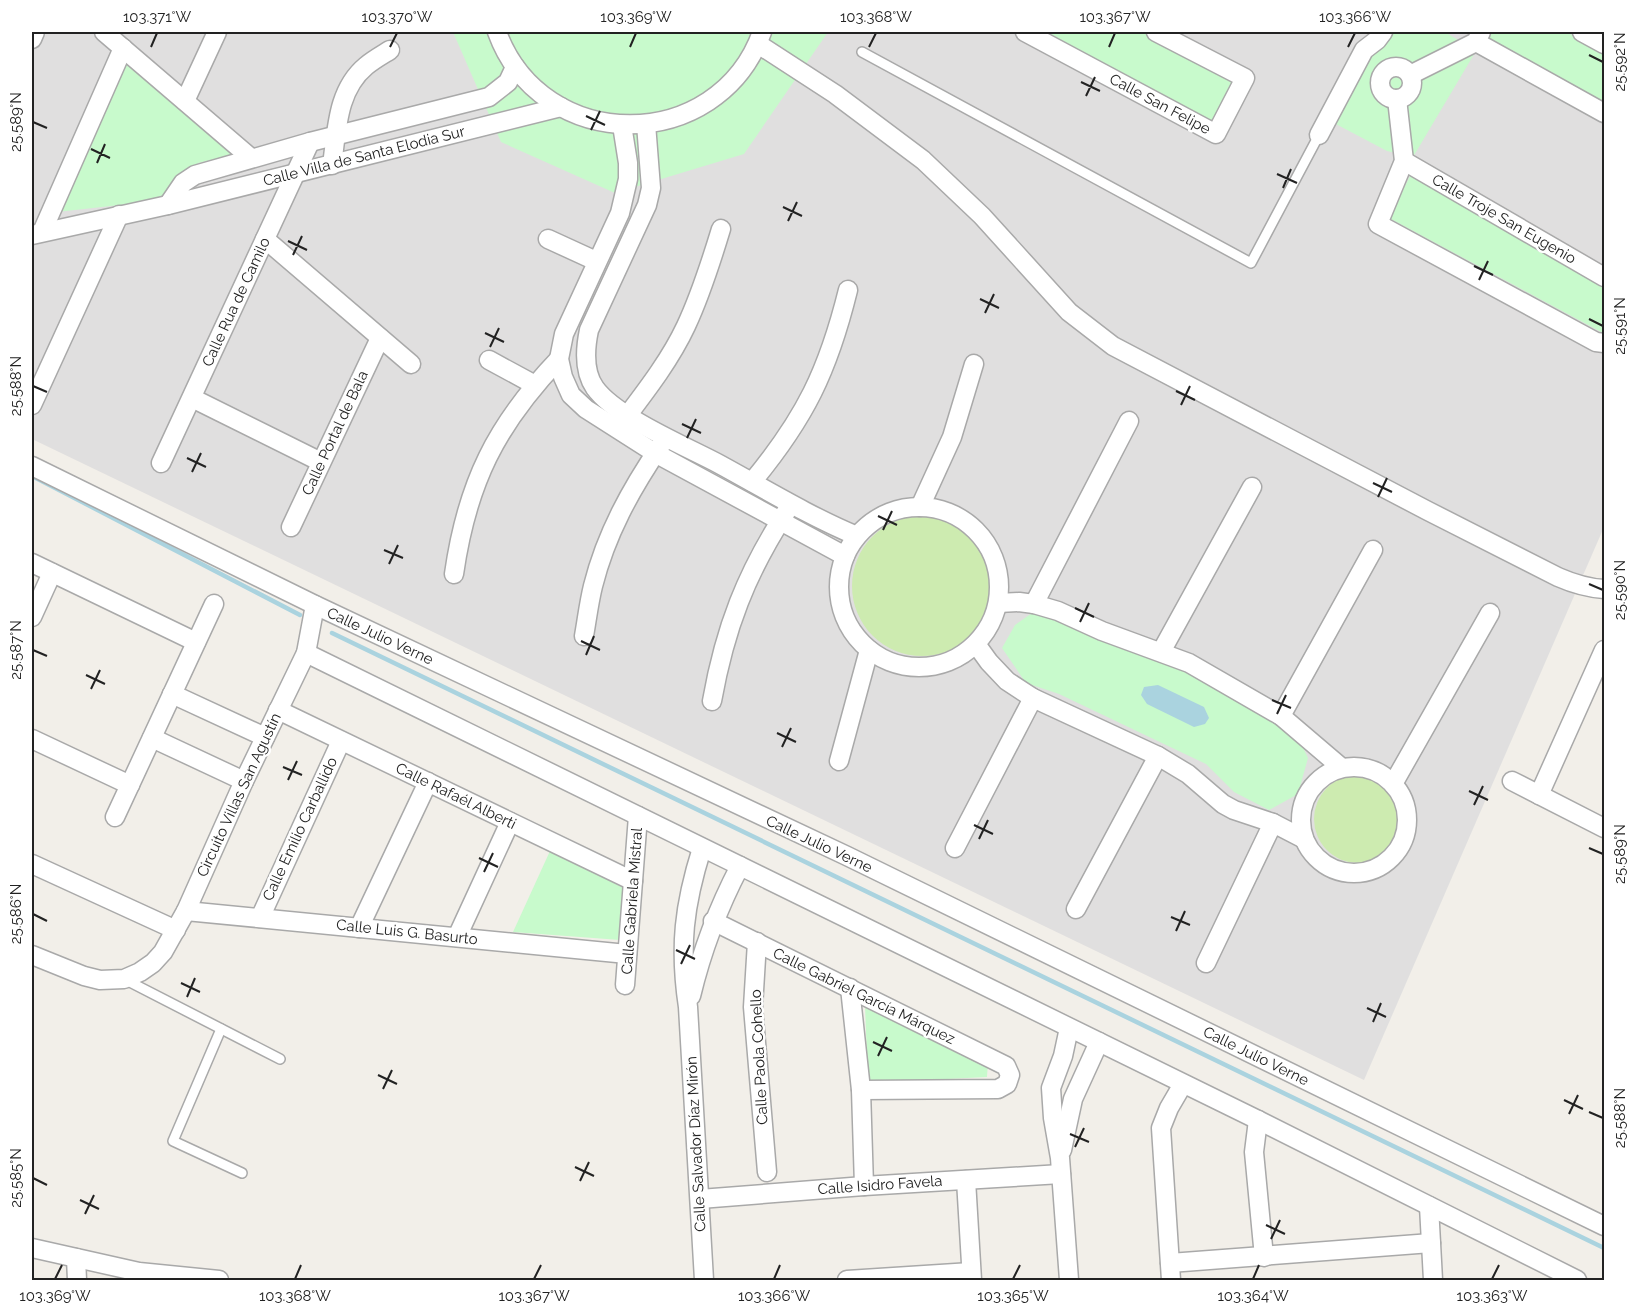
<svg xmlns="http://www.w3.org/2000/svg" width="1636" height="1312" viewBox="0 0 1636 1312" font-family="Raleway,sans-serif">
	<rect width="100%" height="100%" fill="#f2efe9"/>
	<path fill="#e0dfdf" d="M 32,32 L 1604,32 L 1604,527 L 1364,1080 L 32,439 Z"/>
	<g fill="#cdebb0">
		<circle cx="922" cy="586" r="70"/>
		<circle cx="1358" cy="819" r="44"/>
	</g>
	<g fill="#c8facc">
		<path d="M 453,32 L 828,32 L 744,154 L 615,193 L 501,142 Z"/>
		<path d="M 1039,32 L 1146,32 L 1236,79 L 1212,125 Z"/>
		<path d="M 1387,32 L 1445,32 L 1476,51 L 1413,157 L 1387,151 L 1332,122 L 1361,72 Z"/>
		<path d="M 1484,32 L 1567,32 L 1604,53 L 1604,103 L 1481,36 Z"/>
		<path d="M 124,59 L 236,154 L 198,163 L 165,200 L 57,212 Z"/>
		<path d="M 1410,176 L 1604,286 L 1604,330 L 1603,333 L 1389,218 Z"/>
		<path d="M 1032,613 L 1062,619 L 1197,672 L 1263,717 L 1295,731 L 1308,758 L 1298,794 L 1269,810 L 1234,792 L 1206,764 L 1059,694 L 1026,683 L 1002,648 L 1015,625 Z"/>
		<path d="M 550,851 L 626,889 L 620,940 L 513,932 Z"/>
		<path d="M 871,1004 L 988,1062 L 987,1077 L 868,1083 L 865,1006 Z"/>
	</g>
	<path fill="#aad3df" d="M 1158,685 L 1204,707 L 1209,718 L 1205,724 L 1194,727 L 1147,704 L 1141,695 L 1144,687 Z"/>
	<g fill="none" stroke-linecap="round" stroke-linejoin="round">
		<g stroke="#aad3df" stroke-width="4.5">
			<path d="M 32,476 L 300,615"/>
			<path d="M 332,633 L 1604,1248"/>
		</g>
		<defs>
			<g id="service">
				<path d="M 862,52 L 1251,263 L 1319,135"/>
				<path d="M 124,979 L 280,1059"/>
				<path d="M 221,1029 L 173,1141 L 242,1173"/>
			</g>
			<g id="minor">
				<path d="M 104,32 L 251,158"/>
				<path d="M 497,32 C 542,155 718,155 762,32"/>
				<path d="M 1025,32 L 1216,134 L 1245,78 L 1156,32"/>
				<path d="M 1582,32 L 1604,44"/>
				<path d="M 32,39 L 35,32"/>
				<path d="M 1476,42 L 1604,113"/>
				<path d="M 758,44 L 835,94 L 923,160 L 982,216 L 1069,312 L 1113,346 L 1428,511 L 1558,577 C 1574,584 1587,588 1604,589"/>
				<circle cx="1396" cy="83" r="16"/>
				<path d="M 1410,75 L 1476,42 L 1481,32"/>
				<path d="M 1397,99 L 1404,161 L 1378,224 L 1596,342 L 1604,343"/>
				<path d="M 185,101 L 217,32"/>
				<path d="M 646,124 L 651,188 L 647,205 L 589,330 C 585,349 583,371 595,388 C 616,417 685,446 719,464 C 765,489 809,516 857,536"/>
				<path d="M 622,125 L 628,163 L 628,179 L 620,213 L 564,334 L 559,359 L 563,377 L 571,395 L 586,409 L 655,453 L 845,556"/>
				<path d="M 1319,135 L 1364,50 L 1377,40 L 1383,32"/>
				<path d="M 1404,161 L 1604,277"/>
				<path d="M 332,165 C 337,130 337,90 366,66 C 373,60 382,55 390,50"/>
				<path d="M 168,205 L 183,183 L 195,175 L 310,142 L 489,97 L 508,82 L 515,67"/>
				<path d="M 42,232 L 123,48"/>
				<path d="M 32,235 L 168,205 L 561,107"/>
				<path d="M 265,239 L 411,364"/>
				<path d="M 548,239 L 596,261"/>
				<path d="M 489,360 L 535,385"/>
				<path d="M 192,398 L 321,462"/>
				<path d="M 32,405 L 119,215"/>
				<path d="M 627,416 C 649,387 671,358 686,326 C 701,294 711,262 721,229"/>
				<path d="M 161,463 L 310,142"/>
				<path d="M 32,466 L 315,605 L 847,856 L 1604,1226"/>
				<path d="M 752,482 C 805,418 828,371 848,290"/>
				<path d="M 920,507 L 952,437 L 974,364"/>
				<circle cx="919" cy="587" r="80"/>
				<path d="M 291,527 L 380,338"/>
				<path d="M 32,563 L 196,642"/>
				<path d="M 454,574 C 467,483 496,425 559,359"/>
				<path d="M 998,603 L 1019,602 L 1034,604 L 1058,611 L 1102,631 L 1189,663 L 1281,716 L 1342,768"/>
				<path d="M 1034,604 L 1129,421"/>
				<path d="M 32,617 L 52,573"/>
				<path d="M 584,636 C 587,619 589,602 593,586 C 606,534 631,489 661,445"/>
				<path d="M 976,644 L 989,662 L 1007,681 L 1033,698 L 1158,756 L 1188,774 L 1223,804 L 1234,810 L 1273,823 L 1304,839"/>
				<path d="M 1161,652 L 1252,487"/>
				<path d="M 306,653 L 1258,1120 L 1577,1280"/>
				<path d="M 172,694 L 265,737"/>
				<path d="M 712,701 C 725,628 746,574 786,512"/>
				<path d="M 278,710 L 633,881"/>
				<path d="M 1281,716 L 1373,550"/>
				<path d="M 152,738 L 244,781"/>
				<path d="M 32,739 L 130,785"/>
				<path d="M 839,761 L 869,650"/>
				<circle cx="1354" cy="820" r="53"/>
				<path d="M 1512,781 L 1604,828"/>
				<path d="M 1393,784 L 1490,613"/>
				<path d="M 1539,795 L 1604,650"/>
				<path d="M 115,817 L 214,604"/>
				<path d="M 702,848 C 684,905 679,947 688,1007 L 704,1280"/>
				<path d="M 955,848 L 1033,698"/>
				<path d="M 32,864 L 176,930"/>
				<path d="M 1076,909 L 1158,756"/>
				<path d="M 186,911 L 627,954"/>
				<path d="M 260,918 L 341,741"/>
				<path d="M 713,921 L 1006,1066 L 1010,1075 L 1007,1084 L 998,1089 L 861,1090"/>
				<path d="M 359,928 L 428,782"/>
				<path d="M 457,937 L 510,822"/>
				<path d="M 757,942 L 753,1007 L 767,1172"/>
				<path d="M 32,955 L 84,976 L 100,980 L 124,979 L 140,972 L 153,963 L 163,952 L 186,911 L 244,781 L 306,653 L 315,605"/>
				<path d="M 1206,963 L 1273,823"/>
				<path d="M 625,985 L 638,816"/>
				<path d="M 850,988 L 861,1090 L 864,1186"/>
				<path d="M 691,996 C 702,950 718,908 740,866"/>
				<path d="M 1069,1028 L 1063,1056 L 1051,1088 L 1053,1118 L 1060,1158 L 1069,1280"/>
				<path d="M 1258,1120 L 1254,1152 L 1264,1257"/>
				<path d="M 1062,1150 L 1073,1099 L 1099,1042"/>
				<path d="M 966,1180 L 972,1280"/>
				<path d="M 700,1199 L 864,1186 L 1061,1174"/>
				<path d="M 1429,1206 L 1433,1280"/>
				<path d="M 32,1248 L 139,1272 L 219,1280"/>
				<path d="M 76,1258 L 77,1280"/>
				<path d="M 1170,1263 L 1431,1243"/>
				<path d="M 847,1280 L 971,1272"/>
				<path d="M 1171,1280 L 1161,1128 L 1169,1108 L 1183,1084"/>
			</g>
		</defs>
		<use href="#service" stroke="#a9a9a9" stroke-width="12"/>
		<use href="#minor" stroke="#a9a9a9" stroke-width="21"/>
		<use href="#service" stroke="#fff" stroke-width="9"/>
		<use href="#minor" stroke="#fff" stroke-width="18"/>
	</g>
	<path fill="none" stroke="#222" stroke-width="2" d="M 151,47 L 157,33M 390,47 L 397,33M 630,47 L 636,33M 869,47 L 876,33M 1109,47 L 1115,33M 1348,47 L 1355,33M 1589,55 L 1603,62M 1081,82 L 1100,91M 1086,96 L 1095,77M 586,116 L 605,125M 33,122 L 47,128M 591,130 L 600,111M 91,149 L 110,158M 97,163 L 105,144M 1277,174 L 1297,183M 1283,188 L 1291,169M 783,207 L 802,216M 788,221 L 797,202M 288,241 L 307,250M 293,255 L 302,236M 1474,266 L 1493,275M 1479,280 L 1488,261M 980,299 L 999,308M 985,313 L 994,294M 1589,319 L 1603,326M 485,333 L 504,342M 490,347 L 499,328M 33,386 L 47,392M 1176,391 L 1195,400M 1181,405 L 1190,386M 682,424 L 701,433M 687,438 L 696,419M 187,458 L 206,467M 192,472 L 201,453M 1373,483 L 1392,492M 1378,497 L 1387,478M 878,516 L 897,525M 883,530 L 892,511M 384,550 L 403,558M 389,564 L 398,545M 1589,584 L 1603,590M 1075,608 L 1094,617M 1080,622 L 1089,603M 581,641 L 600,650M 33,650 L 47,656M 586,655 L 594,636M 86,675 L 105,684M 91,689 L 100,670M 1272,700 L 1291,708M 1277,714 L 1286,695M 777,733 L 796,742M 782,747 L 791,728M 283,767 L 302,775M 288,780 L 297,761M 1469,791 L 1488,800M 1474,805 L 1483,786M 974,825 L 993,834M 979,839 L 988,820M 1589,848 L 1603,854M 479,858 L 498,867M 484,872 L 493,853M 33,914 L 47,921M 1171,917 L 1190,925M 1176,931 L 1185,911M 676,950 L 695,959M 681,964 L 690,945M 181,983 L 200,992M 187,997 L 195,978M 1367,1008 L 1386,1017M 1373,1022 L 1381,1003M 873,1042 L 892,1051M 878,1056 L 887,1037M 378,1075 L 397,1084M 383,1089 L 392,1070M 1564,1100 L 1583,1109M 1589,1112 L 1603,1118M 1569,1114 L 1578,1095M 1070,1134 L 1089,1142M 1075,1147 L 1084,1128M 575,1167 L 594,1176M 33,1178 L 47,1185M 580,1181 L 589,1162M 80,1200 L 99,1209M 85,1214 L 94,1195M 1266,1225 L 1285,1234M 1271,1239 L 1280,1220M 55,1279 L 62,1265M 295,1279 L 301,1265M 534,1279 L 541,1265M 774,1279 L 780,1265M 1013,1279 L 1020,1265M 1253,1279 L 1259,1265M 1492,1279 L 1499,1265"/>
	<g text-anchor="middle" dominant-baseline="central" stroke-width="5" stroke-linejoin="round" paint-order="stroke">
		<g font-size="15" fill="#222" stroke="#fff">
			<text transform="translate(1160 104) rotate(28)">Calle San Felipe</text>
			<text transform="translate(364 156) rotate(-14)">Calle Villa de Santa Elodia Sur</text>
			<text transform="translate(1504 219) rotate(30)">Calle Troje San Eugenio</text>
			<text transform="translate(236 302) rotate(-65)">Calle Rua de Camilo</text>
			<text transform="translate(335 433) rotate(-65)">Calle Portal de Bala</text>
			<text transform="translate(380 636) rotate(25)">Calle Julio Verne</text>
			<text transform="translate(239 795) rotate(-65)">Circuito Villas San Agustín</text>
			<text transform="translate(456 796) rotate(26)">Calle Rafaél Alberti</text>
			<text transform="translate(300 829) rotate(-65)">Calle Emilio Carballido</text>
			<text transform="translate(819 844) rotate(25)">Calle Julio Verne</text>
			<text transform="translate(632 901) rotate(-86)">Calle Gabriela Mistral</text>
			<text transform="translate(407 932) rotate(6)">Calle Luis G. Basurto</text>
			<text transform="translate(864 996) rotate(26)">Calle Gabriel García Márquez</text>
			<text transform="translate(1256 1056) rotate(26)">Calle Julio Verne</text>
			<text transform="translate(759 1057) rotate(-93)">Calle Paola Cohello</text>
			<text transform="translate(696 1144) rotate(-93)">Calle Salvador Díaz Mirón</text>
			<text transform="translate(880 1185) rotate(-4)">Calle Isidro Favela</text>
		</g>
	</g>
	<rect width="1636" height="1312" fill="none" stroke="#ffffff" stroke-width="66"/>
	<rect x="33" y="33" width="1570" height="1246" fill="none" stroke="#222" stroke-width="2"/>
	<g font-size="15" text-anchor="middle" fill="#222">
		<text x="157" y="22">103.371°W</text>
		<text x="397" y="22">103.370°W</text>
		<text x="636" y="22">103.369°W</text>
		<text x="876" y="22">103.368°W</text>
		<text x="1115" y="22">103.367°W</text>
		<text x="1355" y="22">103.366°W</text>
		<text transform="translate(1620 62) rotate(-90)" y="5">25.592°N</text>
		<text transform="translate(16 122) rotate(-90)" y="5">25.589°N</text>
		<text transform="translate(1620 326) rotate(-90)" y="5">25.591°N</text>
		<text transform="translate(16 386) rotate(-90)" y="5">25.588°N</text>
		<text transform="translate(1620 590) rotate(-90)" y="5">25.590°N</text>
		<text transform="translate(16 650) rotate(-90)" y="5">25.587°N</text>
		<text transform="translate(1620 854) rotate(-90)" y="5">25.589°N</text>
		<text transform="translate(16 914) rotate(-90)" y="5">25.586°N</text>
		<text transform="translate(1620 1118) rotate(-90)" y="5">25.588°N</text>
		<text transform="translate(16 1178) rotate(-90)" y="5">25.585°N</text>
		<text x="55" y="1301">103.369°W</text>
		<text x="295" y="1301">103.368°W</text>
		<text x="534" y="1301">103.367°W</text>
		<text x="774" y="1301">103.366°W</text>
		<text x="1013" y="1301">103.365°W</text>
		<text x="1253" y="1301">103.364°W</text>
		<text x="1492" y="1301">103.363°W</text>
	</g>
</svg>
